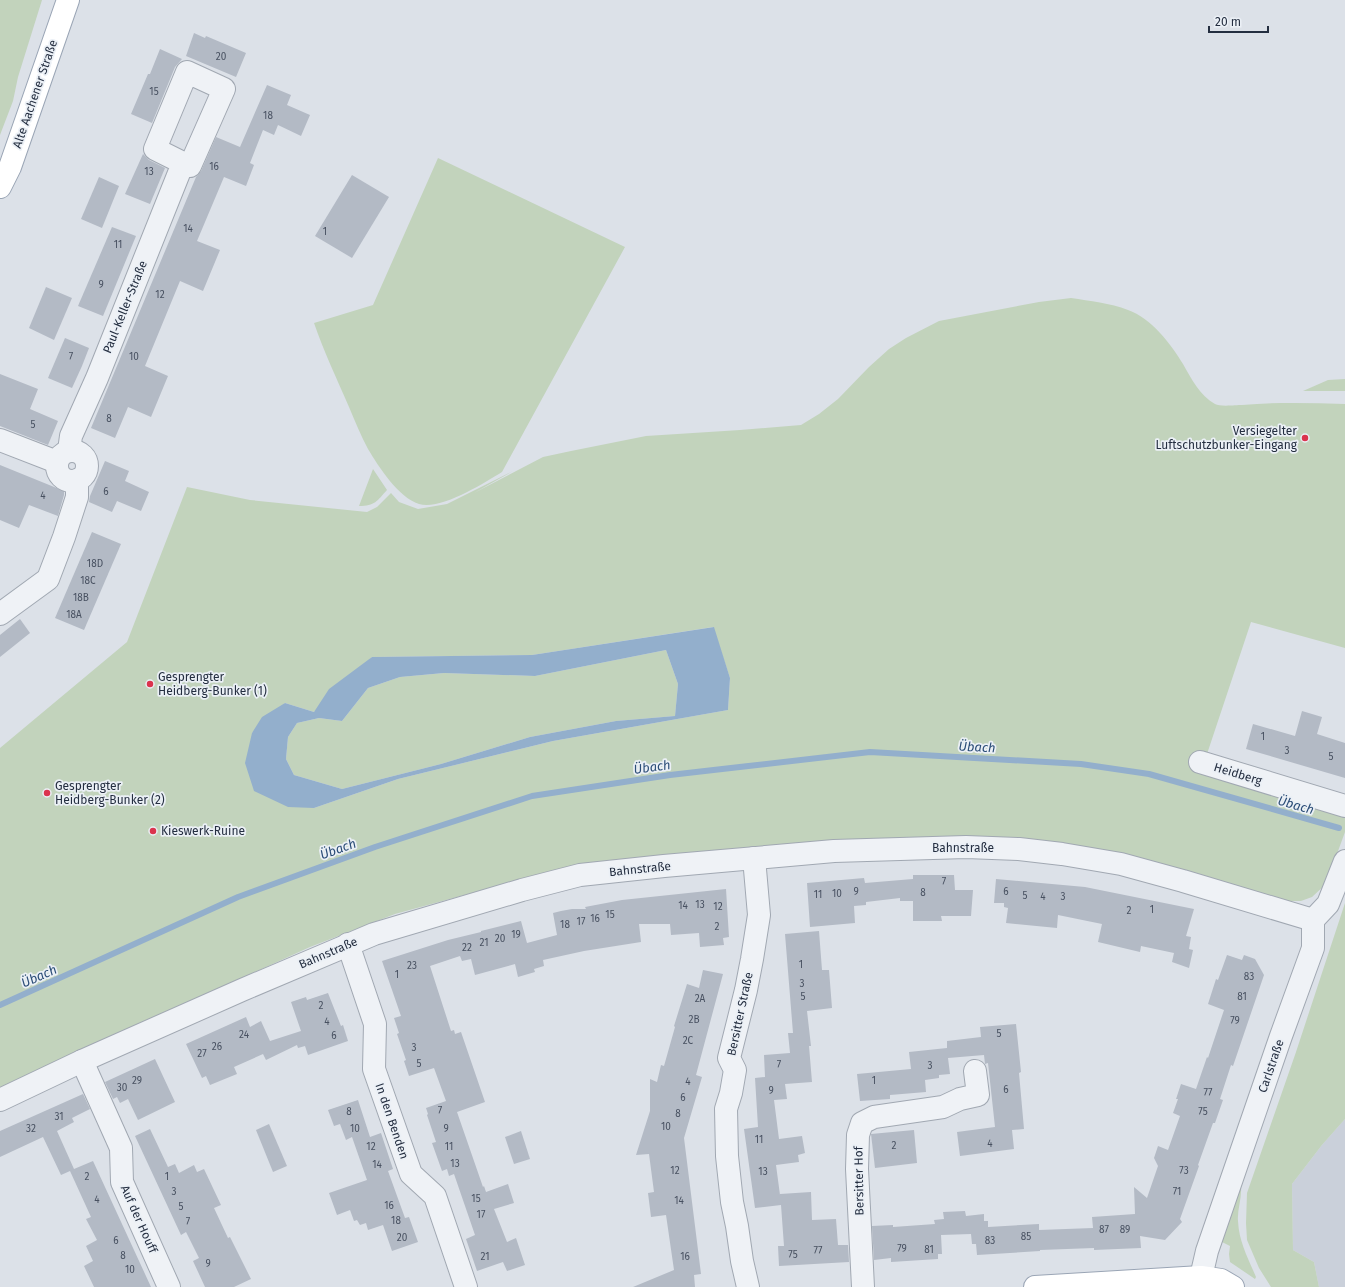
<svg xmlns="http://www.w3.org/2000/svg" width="1345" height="1287" viewBox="0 0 1345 1287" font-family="'Fira Sans',sans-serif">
	<rect width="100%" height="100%" fill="#dce1e8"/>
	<path fill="#cad0da" d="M 1345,1119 L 1345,1287 L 1319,1287 L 1314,1262 L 1293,1250 L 1292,1184 L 1322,1145 Z"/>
	<g fill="#c2d3bc" fill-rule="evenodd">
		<path d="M 0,0 L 42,0 L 18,77 L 13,101 L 0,135 Z"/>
		<path d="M 438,158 L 625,247 L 502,472 C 482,484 442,510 419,504 C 399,498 378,466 368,449 C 361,436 355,421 349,407 C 337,379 324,352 314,323 L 373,305 Z"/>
		<path d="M 1071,298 C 1090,301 1110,303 1128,310 C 1151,318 1171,344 1183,364 C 1191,378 1200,396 1215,404 C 1220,407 1236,405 1242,405 C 1276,402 1311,403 1345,404 L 1345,648 L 1251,622 L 1206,757 L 1345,813 L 1345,832 L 1326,884 L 1312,897 L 1301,901 L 1285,901 L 1007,840 L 512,882 L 395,914 L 310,947 L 0,1088 L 0,748 L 127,642 L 187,487 L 250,500 L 367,512 L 377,507 L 391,493 L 399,502 L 418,509 L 447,504 L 513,471 L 474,493 L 543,457 L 571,451 L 646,436 L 740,430 L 801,425 L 819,414 L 838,399 L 869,367 L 889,349 L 906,338 L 939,321 L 1039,302 ZM 713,627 L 730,678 L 728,710 L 553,741 L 398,779 L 314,808 L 252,733 L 285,703 L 314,712 L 372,657 L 532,655 Z"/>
		<path d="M 1345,379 L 1345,391 L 1303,391 L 1328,380 Z"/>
		<path d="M 373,469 L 387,490 C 377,501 375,506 359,506 Z"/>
		<path d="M 666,650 L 678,684 L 675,716 L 616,721 L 530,737 L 441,764 L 342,789 L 294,775 L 286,759 L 288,737 L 297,723 L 319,718 L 342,721 L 368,688 L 400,677 L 444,673 L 535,676 Z"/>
		<path d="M 1345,903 L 1345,1119 L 1322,1145 L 1292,1184 L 1293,1250 L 1314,1262 L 1319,1287 L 1271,1287 L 1259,1268 L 1247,1240 L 1246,1223 L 1247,1193 L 1296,1052 Z"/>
		<path d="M 1239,1186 L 1241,1187 C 1242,1198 1237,1210 1238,1221 C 1239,1242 1248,1258 1256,1277 L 1255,1279 L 1230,1262 L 1229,1254 L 1230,1246 L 1222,1242 Z"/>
	</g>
	<path fill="#93afcc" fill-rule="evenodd" d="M 714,627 L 730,678 L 728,710 L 553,741 L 398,779 L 314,808 L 288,807 L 254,791 L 245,763 L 252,733 L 262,717 L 285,703 L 314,712 L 329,689 L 372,657 L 532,655 ZM 666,650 L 678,684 L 675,716 L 616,721 L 530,737 L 441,764 L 342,789 L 294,775 L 286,759 L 288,737 L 297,723 L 319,718 L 342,721 L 368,688 L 400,677 L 444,673 L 535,676 Z"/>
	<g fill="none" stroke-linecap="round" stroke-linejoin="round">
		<path stroke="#93afcc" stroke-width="6" d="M 0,1005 L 238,897 L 375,847 L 532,796 L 670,775 L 870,752 L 1081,764 L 1149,774 L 1339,828"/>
	</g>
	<g fill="#b3bac5">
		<path d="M 194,33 L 205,38 L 206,36 L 246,53 L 236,77 L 186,56 Z"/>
		<path d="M 160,49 L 182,59 L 175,67 L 152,123 L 131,114 L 148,74 L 150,74 Z"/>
		<path d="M 267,85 L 291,95 L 287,105 L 310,115 L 301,136 L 278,125 L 274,135 L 263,130 L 250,163 L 254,165 L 246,186 L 224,177 L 197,241 L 220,250 L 203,291 L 180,281 L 145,366 L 168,376 L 151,417 L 128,407 L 115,438 L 91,428 L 196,177 L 201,171 L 216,137 L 240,147 Z"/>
		<path d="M 143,154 L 149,160 L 165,168 L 150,204 L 125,194 Z"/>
		<path d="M 352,175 L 389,197 L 352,258 L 315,236 Z"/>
		<path d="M 99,177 L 119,186 L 102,228 L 81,219 Z"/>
		<path d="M 112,227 L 136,236 L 103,316 L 78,306 Z"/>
		<path d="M 46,287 L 72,298 L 54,340 L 29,328 Z"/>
		<path d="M 65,338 L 89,348 L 82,366 L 72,388 L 48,378 Z"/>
		<path d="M 0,374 L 38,389 L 30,409 L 58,421 L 48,445 L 0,426 Z"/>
		<path d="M 105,461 L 129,471 L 125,481 L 149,492 L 141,511 L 117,501 L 112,512 L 89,502 L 90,496 Z"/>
		<path d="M 0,465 L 64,491 L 64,495 L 58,516 L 29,505 L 19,528 L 0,520 Z"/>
		<path d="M 92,532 L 121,544 L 84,630 L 55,618 Z"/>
		<path d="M 20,619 L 30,633 L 0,657 L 0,635 Z"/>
		<path d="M 1302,711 L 1322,717 L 1317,734 L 1345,743 L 1345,778 L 1246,749 L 1253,724 L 1295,736 Z"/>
		<path d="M 913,875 L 954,875 L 955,890 L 973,890 L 971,916 L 941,916 L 942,921 L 913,921 L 913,901 L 900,901 L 900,898 L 866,902 L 866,905 L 854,906 L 855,923 L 810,927 L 807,883 L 864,878 L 865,883 L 913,879 Z"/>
		<path d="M 996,879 L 1085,887 L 1194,909 L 1186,936 L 1191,937 L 1189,949 L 1193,950 L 1189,968 L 1172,962 L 1174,953 L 1141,946 L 1140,952 L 1098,942 L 1102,924 L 1058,915 L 1057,928 L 1006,923 L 1008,908 L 1004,907 L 1004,903 L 994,903 Z"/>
		<path d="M 726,889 L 729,937 L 723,938 L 724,945 L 700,947 L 699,933 L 671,935 L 670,924 L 639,924 L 641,942 L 584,951 L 543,960 L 544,966 L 534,969 L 535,972 L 518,977 L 515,964 L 475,975 L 471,959 L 462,961 L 460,956 L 430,966 L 451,1031 L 454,1030 L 455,1034 L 461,1032 L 485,1102 L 457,1112 L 483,1187 L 484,1186 L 486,1192 L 508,1184 L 514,1203 L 494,1209 L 507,1242 L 516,1238 L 525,1265 L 507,1271 L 503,1262 L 477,1271 L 466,1239 L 475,1235 L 454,1174 L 449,1176 L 447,1169 L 442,1171 L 432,1143 L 436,1142 L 427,1115 L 428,1114 L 426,1108 L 446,1101 L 434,1068 L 409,1076 L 404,1061 L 406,1060 L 397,1034 L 399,1033 L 394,1018 L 401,1016 L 382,961 L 448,940 L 481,932 L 481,931 L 521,921 L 527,943 L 557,935 L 553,913 L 561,911 L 572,909 L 586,909 L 585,907 L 622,900 Z"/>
		<path d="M 819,931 L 822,970 L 829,970 L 832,1008 L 807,1011 L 811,1046 L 809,1046 L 812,1082 L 785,1084 L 787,1099 L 774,1100 L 779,1139 L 802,1136 L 805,1153 L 798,1155 L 799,1162 L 776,1165 L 780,1195 L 780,1194 L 811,1192 L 812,1220 L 836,1219 L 838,1245 L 848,1245 L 849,1262 L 779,1266 L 778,1246 L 784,1246 L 781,1205 L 755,1208 L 744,1129 L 758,1127 L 755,1078 L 765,1077 L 764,1055 L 790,1053 L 788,1033 L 793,1033 L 785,934 Z"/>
		<path d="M 1227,955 L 1242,960 L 1244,955 L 1255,959 L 1264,975 L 1233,1066 L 1231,1065 L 1220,1099 L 1223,1100 L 1215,1123 L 1213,1123 L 1198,1165 L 1199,1166 L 1180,1219 L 1182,1222 L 1165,1240 L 1140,1236 L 1141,1248 L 1094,1250 L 1094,1248 L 1040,1250 L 1040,1251 L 977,1255 L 976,1244 L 972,1244 L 971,1234 L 941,1235 L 942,1254 L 938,1254 L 938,1259 L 891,1262 L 891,1258 L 874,1260 L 872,1226 L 893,1225 L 893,1227 L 935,1224 L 934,1220 L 944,1219 L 943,1212 L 965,1211 L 966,1216 L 984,1214 L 984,1221 L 988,1221 L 988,1227 L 1039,1224 L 1039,1230 L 1093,1228 L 1092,1217 L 1135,1214 L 1134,1187 L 1147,1198 L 1158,1166 L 1154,1158 L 1158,1146 L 1168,1150 L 1180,1116 L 1173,1113 L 1178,1099 L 1176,1099 L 1181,1084 L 1196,1089 L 1207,1057 L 1208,1058 L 1224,1010 L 1208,1004 L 1216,979 L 1218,980 Z"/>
		<path d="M 703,970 L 723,974 L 696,1075 L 702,1077 L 684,1138 L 701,1274 L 694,1275 L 695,1287 L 633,1287 L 674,1270 L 666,1215 L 651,1217 L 648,1193 L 654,1192 L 649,1154 L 636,1155 L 650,1111 L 650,1079 L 657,1082 L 661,1065 L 664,1066 L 675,1027 L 674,1026 L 687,984 L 699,988 Z"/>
		<path d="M 328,993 L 341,1026 L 343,1025 L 348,1041 L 308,1055 L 305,1046 L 298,1048 L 297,1045 L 266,1060 L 263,1054 L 234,1067 L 237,1074 L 210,1085 L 206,1076 L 202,1078 L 186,1044 L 246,1017 L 250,1027 L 261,1021 L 270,1041 L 301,1031 L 291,1002 L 306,997 L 307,1000 Z"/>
		<path d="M 1016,1024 L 1021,1072 L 1019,1073 L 1024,1129 L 1012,1130 L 1014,1149 L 960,1156 L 957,1132 L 995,1127 L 988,1063 L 985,1064 L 984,1055 L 948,1058 L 950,1074 L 939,1075 L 939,1078 L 925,1080 L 926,1092 L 890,1095 L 890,1099 L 860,1101 L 857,1074 L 911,1069 L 909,1052 L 947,1048 L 947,1041 L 981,1037 L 980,1027 Z"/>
		<path d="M 155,1059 L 175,1102 L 138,1120 L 128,1099 L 120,1103 L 117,1097 L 113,1099 L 105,1082 Z"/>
		<path d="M 83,1094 L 90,1109 L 72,1118 L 74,1122 L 57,1131 L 74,1169 L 93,1161 L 151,1287 L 94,1287 L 84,1266 L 93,1261 L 86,1246 L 97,1240 L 86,1219 L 91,1217 L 70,1171 L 61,1175 L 43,1137 L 0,1157 L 0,1131 Z"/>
		<path d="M 358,1100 L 370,1137 L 381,1133 L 393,1169 L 388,1171 L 405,1218 L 409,1217 L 418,1242 L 392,1251 L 383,1225 L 368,1230 L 366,1223 L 360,1225 L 357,1220 L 354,1221 L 350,1210 L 337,1215 L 329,1193 L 367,1180 L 352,1137 L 346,1140 L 340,1124 L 334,1126 L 328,1110 Z"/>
		<path d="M 269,1124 L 287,1166 L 273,1172 L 256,1130 Z"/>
		<path d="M 150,1129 L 168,1167 L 175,1164 L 179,1173 L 194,1165 L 197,1172 L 204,1169 L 221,1205 L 214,1208 L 228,1238 L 230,1237 L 251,1279 L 234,1287 L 205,1287 L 193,1261 L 199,1258 L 186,1232 L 181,1235 L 135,1136 Z"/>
		<path d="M 914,1130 L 917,1163 L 875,1168 L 871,1134 Z"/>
		<path d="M 521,1131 L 530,1159 L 514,1164 L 505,1137 Z"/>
	</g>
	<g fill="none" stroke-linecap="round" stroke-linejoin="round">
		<defs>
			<g id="minor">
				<path d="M 0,440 L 57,462"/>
				<circle cx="72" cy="466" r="15"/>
				<path d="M 69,451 L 71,436 L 97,378 L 183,163 L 190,166 L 224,89 L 187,72 L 155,149 L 183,163"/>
				<path d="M 0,614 L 48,579 L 64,537 L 77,497 L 77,480"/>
				<path d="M 1200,762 L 1345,806"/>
				<path d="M 348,944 L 375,1024 L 374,1069 L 411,1174 L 435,1196 L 466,1287"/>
				<path d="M 82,1061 L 121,1148 L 122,1182 L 169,1287"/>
				<path d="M 0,1100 L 82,1061 L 242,990 L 374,934 L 522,890 L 580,875 L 664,866 L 834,851 L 966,847 L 1019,849 L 1062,854 L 1121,864 L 1183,881 L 1313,920"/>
				<path d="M 1201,1277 L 1207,1251 L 1281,1036 L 1313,948 L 1313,920 L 1328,904 L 1345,861"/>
				<path d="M 748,1287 L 742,1261 L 737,1226 L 732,1202 L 727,1156 L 726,1109 L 731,1093 L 735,1070 L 729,1058 L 746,990 L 752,959 L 759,915 L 754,858"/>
				<path d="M 863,1287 L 857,1169 L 858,1135 L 862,1123 L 874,1117 L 943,1107 L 960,1099 L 978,1095 L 975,1071"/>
			</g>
			<g id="major">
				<path d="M 0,187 L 10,167 L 68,0"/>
				<path d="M 1035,1287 L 1201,1277 L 1221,1280 L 1233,1287"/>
			</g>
		</defs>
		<use href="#minor" stroke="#a1a8b2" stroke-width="24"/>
		<use href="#major" stroke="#9aa5b5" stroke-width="24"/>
		<use href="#minor" stroke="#eff2f6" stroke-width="22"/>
		<use href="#major" stroke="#fff" stroke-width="22"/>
	</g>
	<g fill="#db334d" stroke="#ebf0f6" stroke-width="1.5">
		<circle cx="1305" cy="438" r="4"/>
		<circle cx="150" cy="684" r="4"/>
		<circle cx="47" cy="793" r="4"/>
		<circle cx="153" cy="831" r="4"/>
	</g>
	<g text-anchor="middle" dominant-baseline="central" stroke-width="3.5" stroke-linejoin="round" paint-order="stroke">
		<g font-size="10" fill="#485161">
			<text x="221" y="57">20</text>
			<text x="154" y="92">15</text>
			<text x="268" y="116">18</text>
			<text x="214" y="167">16</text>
			<text x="149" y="172">13</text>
			<text x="188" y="229">14</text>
			<text x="325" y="232">1</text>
			<text x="118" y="245">11</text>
			<text x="101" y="285">9</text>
			<text x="160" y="295">12</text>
			<text x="71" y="357">7</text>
			<text x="134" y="357">10</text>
			<text x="109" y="419">8</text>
			<text x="33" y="425">5</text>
			<text x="106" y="492">6</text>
			<text x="43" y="496">4</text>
			<text x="95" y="564">18D</text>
			<text x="88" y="581">18C</text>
			<text x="81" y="598">18B</text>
			<text x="74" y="615">18A</text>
			<text x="1263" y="737">1</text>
			<text x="1287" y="751">3</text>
			<text x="1331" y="757">5</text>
			<text x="944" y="882">7</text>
			<text x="856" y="892">9</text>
			<text x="1006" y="892">6</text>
			<text x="923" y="893">8</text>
			<text x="837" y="894">10</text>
			<text x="818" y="895">11</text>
			<text x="1025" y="896">5</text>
			<text x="1043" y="897">4</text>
			<text x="1063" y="897">3</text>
			<text x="700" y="905">13</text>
			<text x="683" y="906">14</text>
			<text x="718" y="907">12</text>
			<text x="1152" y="910">1</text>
			<text x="1129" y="911">2</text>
			<text x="610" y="915">15</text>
			<text x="595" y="919">16</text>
			<text x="581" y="922">17</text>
			<text x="565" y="925">18</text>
			<text x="717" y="927">2</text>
			<text x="516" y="935">19</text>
			<text x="500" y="939">20</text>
			<text x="484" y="943">21</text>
			<text x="467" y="948">22</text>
			<text x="801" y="965">1</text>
			<text x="412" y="966">23</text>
			<text x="397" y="975">1</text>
			<text x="1249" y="977">83</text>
			<text x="802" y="984">3</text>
			<text x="803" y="997">5</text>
			<text x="1242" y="997">81</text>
			<text x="700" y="999">2A</text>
			<text x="321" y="1006">2</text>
			<text x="694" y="1020">2B</text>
			<text x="1235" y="1021">79</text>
			<text x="327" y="1022">4</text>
			<text x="999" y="1034">5</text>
			<text x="244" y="1035">24</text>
			<text x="334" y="1036">6</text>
			<text x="688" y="1041">2C</text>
			<text x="217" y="1047">26</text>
			<text x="414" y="1048">3</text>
			<text x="202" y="1054">27</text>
			<text x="419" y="1064">5</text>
			<text x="779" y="1065">7</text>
			<text x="930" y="1066">3</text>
			<text x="137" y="1081">29</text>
			<text x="874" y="1081">1</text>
			<text x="688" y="1082">4</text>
			<text x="122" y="1088">30</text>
			<text x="1006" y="1090">6</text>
			<text x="771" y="1091">9</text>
			<text x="1208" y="1093">77</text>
			<text x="683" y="1098">6</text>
			<text x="440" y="1111">7</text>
			<text x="349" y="1112">8</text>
			<text x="1203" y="1112">75</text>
			<text x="678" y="1114">8</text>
			<text x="59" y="1117">31</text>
			<text x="666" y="1127">10</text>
			<text x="31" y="1129">32</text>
			<text x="355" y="1129">10</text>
			<text x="446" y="1129">9</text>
			<text x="759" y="1140">11</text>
			<text x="990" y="1144">4</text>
			<text x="894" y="1146">2</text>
			<text x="371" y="1147">12</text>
			<text x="449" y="1147">11</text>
			<text x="455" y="1164">13</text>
			<text x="377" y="1165">14</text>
			<text x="675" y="1171">12</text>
			<text x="1184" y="1171">73</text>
			<text x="763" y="1172">13</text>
			<text x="87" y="1177">2</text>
			<text x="167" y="1177">1</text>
			<text x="174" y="1192">3</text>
			<text x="1177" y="1192">71</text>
			<text x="476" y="1199">15</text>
			<text x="97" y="1200">4</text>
			<text x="679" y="1201">14</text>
			<text x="389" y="1206">16</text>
			<text x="181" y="1207">5</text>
			<text x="481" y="1215">17</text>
			<text x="396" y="1221">18</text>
			<text x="188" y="1222">7</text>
			<text x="1104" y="1230">87</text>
			<text x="1125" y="1230">89</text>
			<text x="1026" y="1237">85</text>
			<text x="402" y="1238">20</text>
			<text x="116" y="1241">6</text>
			<text x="990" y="1241">83</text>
			<text x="902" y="1249">79</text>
			<text x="929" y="1250">81</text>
			<text x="818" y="1251">77</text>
			<text x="793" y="1255">75</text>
			<text x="123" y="1256">8</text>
			<text x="485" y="1257">21</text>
			<text x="685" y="1257">16</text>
			<text x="208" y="1264">9</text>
			<text x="130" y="1270">10</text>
		</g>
		<g font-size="12" fill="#242e40" stroke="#ebf0f6">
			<text transform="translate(35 94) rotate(-71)">Alte Aachener Straße</text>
			<text transform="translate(125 307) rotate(-68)">Paul-Keller-Straße</text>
			<text transform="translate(1238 774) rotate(17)">Heidberg</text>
			<text x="963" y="848">Bahnstraße</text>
			<text transform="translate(640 869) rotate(-6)">Bahnstraße</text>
			<text transform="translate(328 953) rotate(-23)">Bahnstraße</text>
			<text transform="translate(740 1014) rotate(-78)">Bersitter Straße</text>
			<text transform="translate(1271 1066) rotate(-71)">Carlstraße</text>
			<text transform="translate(392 1121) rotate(71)">In den Benden</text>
			<text transform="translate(859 1181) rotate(-91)">Bersitter Hof</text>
			<text transform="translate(139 1219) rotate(66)">Auf der Houff</text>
		</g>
		<g font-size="12" fill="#242e40" stroke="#ebf0f6" text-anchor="start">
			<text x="1297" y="431" text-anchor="end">Versiegelter<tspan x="1297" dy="14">Luftschutzbunker-Eingang</tspan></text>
			<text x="158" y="677">Gesprengter<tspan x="158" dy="14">Heidberg-Bunker (1)</tspan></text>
			<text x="55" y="786">Gesprengter<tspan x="55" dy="14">Heidberg-Bunker (2)</tspan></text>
			<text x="161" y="831">Kieswerk-Ruine</text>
		</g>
		<g font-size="13" font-style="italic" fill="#2b4d77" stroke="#ebf0f6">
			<text transform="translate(977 747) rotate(3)">Übach</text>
			<text transform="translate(652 767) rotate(-8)">Übach</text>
			<text transform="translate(1296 805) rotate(16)">Übach</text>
			<text transform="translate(338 849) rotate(-20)">Übach</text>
			<text transform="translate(39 976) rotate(-24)">Übach</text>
		</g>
	</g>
	<path d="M1209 26v6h59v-6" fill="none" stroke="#242e40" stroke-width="2"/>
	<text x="1215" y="26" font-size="12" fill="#242e40" stroke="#ebf0f6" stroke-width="3" paint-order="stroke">20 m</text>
</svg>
